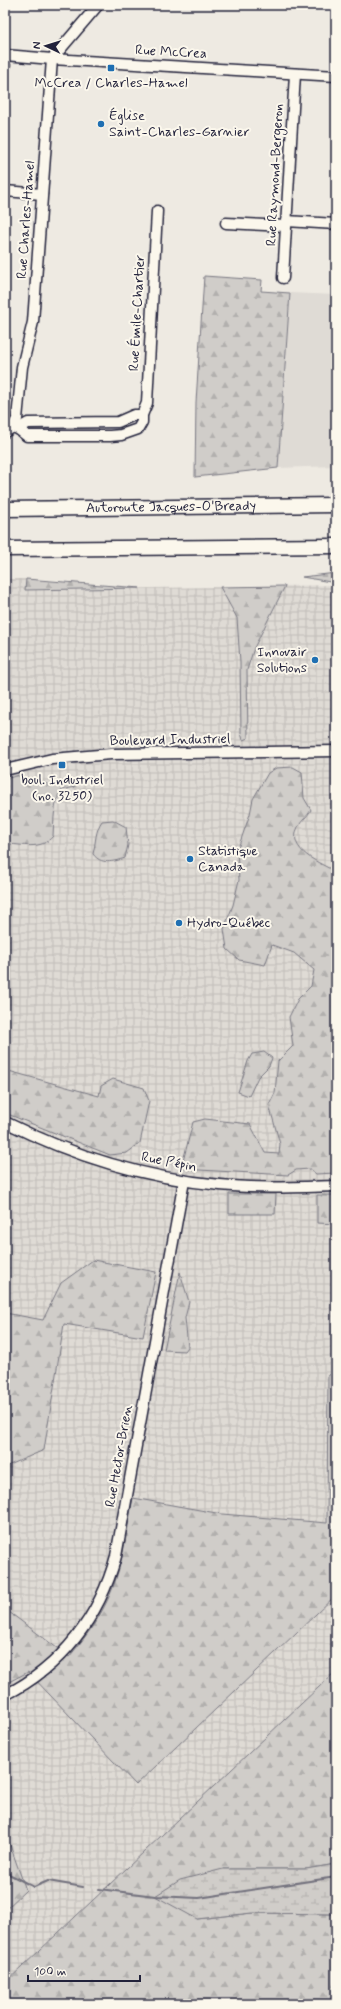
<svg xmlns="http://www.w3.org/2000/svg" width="341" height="2009" viewBox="0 0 341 2009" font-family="Mynerve,sans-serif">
	<defs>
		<pattern id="industrial-grid" width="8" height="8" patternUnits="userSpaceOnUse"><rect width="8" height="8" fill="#dfdbd5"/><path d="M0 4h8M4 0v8" fill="none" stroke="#bfbcb8"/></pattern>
		<pattern id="forest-firs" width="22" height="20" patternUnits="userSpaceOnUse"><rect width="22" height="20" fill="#d0cdc9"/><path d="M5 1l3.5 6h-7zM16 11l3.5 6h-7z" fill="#b2b0ae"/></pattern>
		<pattern id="wetland-marsh" width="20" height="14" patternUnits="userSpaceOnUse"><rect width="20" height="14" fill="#d0cdc9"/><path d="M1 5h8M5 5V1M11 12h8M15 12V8" fill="none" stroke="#b2b0ae"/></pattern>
		<pattern id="park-crowns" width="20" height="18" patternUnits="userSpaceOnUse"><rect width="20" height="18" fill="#d0cdc9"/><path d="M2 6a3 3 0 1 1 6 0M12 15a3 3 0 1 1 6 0" fill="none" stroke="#b2b0ae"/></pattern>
	</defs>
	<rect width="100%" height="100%" fill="#eeeae2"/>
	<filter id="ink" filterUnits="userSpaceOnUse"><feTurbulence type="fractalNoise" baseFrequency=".025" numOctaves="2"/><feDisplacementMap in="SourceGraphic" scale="8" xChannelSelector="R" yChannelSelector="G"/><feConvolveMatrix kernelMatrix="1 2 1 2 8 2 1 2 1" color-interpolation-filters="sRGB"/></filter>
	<g filter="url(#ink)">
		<path fill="#dfdbd5" d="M 290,293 L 336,295 L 336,466 L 278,468 Z"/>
		<path fill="url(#industrial-grid)" d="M 5,579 L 26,579 L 26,590 L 336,585 L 336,2004 L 5,2004 Z"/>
		<g fill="url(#forest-firs)" stroke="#797882">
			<path d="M 204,276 L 262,280 L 261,291 L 290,293 L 278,468 L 195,477 L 196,402 Z"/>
			<path d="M 336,573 L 336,583 L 302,577 Z"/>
			<path d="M 26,579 L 140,588 L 25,590 Z"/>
			<path d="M 285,586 L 254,648 L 247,670 L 248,738 L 243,740 L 241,733 L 240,662 L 237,618 L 220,587 Z"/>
			<path d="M 293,767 L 302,772 L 304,798 L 311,810 C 308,816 301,821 298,827 C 286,851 321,863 336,872 L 336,1173 L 316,1174 L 310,1169 L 296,1170 L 288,1175 L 181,1169 L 193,1122 L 205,1119 L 250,1124 L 265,1153 L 279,1154 L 280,1144 L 269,1105 L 275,1093 L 278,1061 L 293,1046 L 289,1017 L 298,999 L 311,986 L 314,970 L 294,953 L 272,945 L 265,965 L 239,960 L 227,949 L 224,929 L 233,905 L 239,880 L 237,851 L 250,814 L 253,799 L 268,773 L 276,768 Z"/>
			<path d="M 19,775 L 26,783 L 35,780 L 53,786 L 66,781 L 74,781 L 75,787 L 62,790 C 53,803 54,820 53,836 C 41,851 22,844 5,844 L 5,779 Z"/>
			<path d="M 113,820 L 126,827 L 128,845 L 125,858 C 113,862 101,865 93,854 C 96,842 95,831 102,821 Z"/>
			<path d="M 264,1052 L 272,1058 L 269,1066 L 258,1077 L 249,1096 L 238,1092 L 248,1061 L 252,1054 Z"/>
			<path d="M 5,1070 L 99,1096 L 101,1086 L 113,1079 L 144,1088 L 149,1101 L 140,1143 L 127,1153 L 110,1155 L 5,1113 Z"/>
			<path d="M 229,1194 L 276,1194 L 275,1214 L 229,1214 Z"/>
			<path d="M 317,1195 L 336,1195 L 336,1224 L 317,1223 Z"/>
			<path d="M 93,1260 L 156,1272 L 143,1337 L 64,1324 L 44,1450 L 5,1467 L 5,1313 L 43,1320 L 61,1283 Z"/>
			<path d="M 180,1272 L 189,1302 L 185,1318 L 188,1347 L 185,1351 L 164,1350 Z"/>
			<path d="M 336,1374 L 336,1595 L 136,1785 L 28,1672 L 5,1684 L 5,1609 L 69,1657 C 82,1641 95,1625 104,1607 C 122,1574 126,1534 133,1498 L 222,1514 L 327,1523 L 328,1375 Z"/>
			<path d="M 336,1671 L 336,1864 L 306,1869 L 223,1869 L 197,1919 L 252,1913 L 336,1914 L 336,2004 L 5,2004 L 5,1983 Z"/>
			<path d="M 5,1831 L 26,1890 L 5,1910 Z"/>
		</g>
		<path fill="url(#wetland-marsh)" stroke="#797882" d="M 336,1864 L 336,1914 L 252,1913 L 197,1919 L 155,1896 L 180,1880 L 223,1869 L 306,1869 Z"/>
		<path fill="url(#park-crowns)" stroke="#797882" d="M 5,63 L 11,64 L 5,142 Z"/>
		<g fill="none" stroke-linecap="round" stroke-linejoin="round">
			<g stroke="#716f7c" stroke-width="2">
				<path d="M 5,1872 L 34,1887 L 48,1881 L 83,1887"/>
				<path d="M 99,1889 L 155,1896 L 199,1898 L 336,1877"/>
			</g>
			<defs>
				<g id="minor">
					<path d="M 5,55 L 52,59 L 336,76"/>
					<path d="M 52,59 L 98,5"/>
					<path d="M 5,191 L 42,194"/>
					<path d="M 286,221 L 336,224"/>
					<path d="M 226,223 L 286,226"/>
					<path d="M 283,278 L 295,74"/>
					<path d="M 13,427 L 18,429 L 27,436 L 110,436 L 121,435 L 138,429 L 142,422 L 142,415 L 147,403 L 157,211"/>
					<path d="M 18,429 L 28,423 L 118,422 L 134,415 L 142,415"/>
					<path d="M 5,432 L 13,427 L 17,419 L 22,367 L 33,322 L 52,59"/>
					<path d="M 5,770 L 52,759 L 111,754 L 336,751"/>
					<path d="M 5,1122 C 73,1156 145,1178 220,1185 C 259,1189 298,1187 336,1186"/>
					<path d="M 5,1695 C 62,1667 100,1616 116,1556 L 184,1181"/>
				</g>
				<g id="highway">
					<path id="s1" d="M 5,509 L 336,505"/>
					<path d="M 5,549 L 336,546"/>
				</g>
			</defs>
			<use href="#minor" stroke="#22223b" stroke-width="13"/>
			<use href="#highway" stroke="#22223b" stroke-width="17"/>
			<use href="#minor" stroke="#fbf7ec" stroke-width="10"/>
			<use href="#highway" stroke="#fbf7ec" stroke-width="14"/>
		</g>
	</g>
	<g fill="#1f6fb2" stroke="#fbf7ec" stroke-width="1.5">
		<rect x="107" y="64" width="8" height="8" rx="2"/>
		<circle cx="101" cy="124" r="4"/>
		<circle cx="315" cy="660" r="4"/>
		<rect x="58" y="761" width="8" height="8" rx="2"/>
		<circle cx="190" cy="859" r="4"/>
		<circle cx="179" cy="923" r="4"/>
	</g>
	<g text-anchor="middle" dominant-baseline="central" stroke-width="4" stroke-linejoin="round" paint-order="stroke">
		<g font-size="14" fill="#22223b" stroke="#fbf7ec">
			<text transform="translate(171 52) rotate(3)">Rue McCrea</text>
			<text transform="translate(275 175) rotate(-87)">Rue Raymond-Bergeron</text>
			<text transform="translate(26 220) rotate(-86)">Rue Charles-Hamel</text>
			<text transform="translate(137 313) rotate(-87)">Rue Émile-Chartier</text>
			<text stroke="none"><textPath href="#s1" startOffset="166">Autoroute Jacques-O'Bready</textPath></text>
			<text transform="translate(170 740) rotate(-1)">Boulevard Industriel</text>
			<text transform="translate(169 1162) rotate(11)">Rue Pépin</text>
			<text transform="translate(119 1456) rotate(-80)">Rue Hector-Brien</text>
		</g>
		<g font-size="14" fill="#22223b" stroke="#fbf7ec" text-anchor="start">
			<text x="111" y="83" text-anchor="middle">McCrea / Charles-Hamel</text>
			<text x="109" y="116">Église<tspan x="109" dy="16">Saint-Charles-Garnier</tspan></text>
			<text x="307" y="652" text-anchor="end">Innovair<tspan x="307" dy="16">Solutions</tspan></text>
			<text x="62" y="780" text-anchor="middle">boul. Industriel<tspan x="62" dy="16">(no. 3250)</tspan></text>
			<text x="198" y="851">Statistique<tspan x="198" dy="16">Canada</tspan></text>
			<text x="187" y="923">Hydro-Québec</text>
		</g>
	</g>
	<rect width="341" height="2009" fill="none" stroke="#fbf7ec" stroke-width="20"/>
	<rect x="10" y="10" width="321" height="1989" fill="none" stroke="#22223b" stroke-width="1.5" filter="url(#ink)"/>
	<g transform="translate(46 46) rotate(274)" stroke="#fbf7ec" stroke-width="3" paint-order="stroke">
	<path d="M0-3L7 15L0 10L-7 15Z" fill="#22223b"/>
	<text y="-6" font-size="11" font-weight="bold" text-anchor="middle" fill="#22223b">N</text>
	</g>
	<path d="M28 1975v6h112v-6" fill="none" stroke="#22223b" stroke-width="2"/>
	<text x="34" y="1975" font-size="12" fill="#22223b" stroke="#fbf7ec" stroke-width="3" paint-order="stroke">100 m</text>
</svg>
